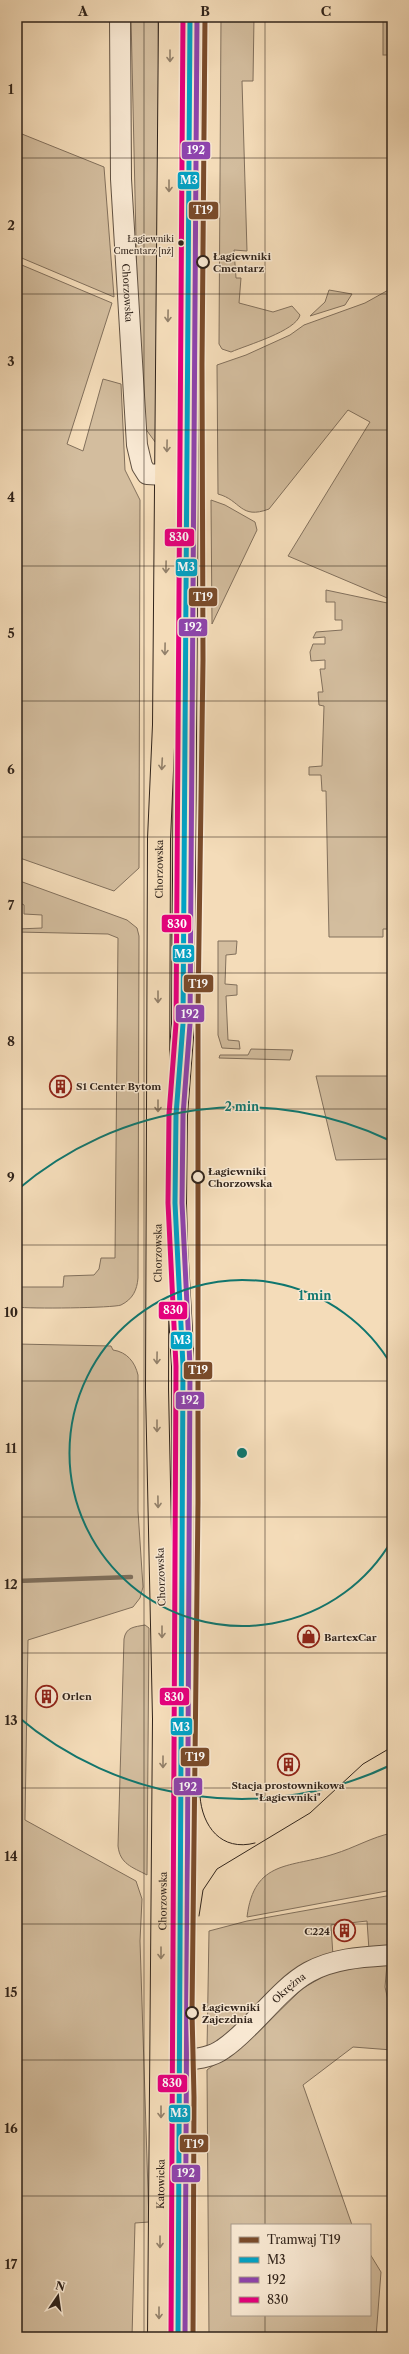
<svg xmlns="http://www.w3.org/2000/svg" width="409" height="2354" viewBox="0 0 409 2354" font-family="'Libre Caslon Text',serif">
	<rect width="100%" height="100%" fill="#f4dcb9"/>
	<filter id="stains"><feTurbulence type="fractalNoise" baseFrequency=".005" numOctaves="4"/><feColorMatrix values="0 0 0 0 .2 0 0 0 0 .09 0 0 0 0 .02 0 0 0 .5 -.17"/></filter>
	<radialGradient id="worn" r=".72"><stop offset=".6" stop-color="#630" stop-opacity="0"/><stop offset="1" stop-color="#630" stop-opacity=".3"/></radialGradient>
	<g fill="#d3bd9e" stroke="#82705c">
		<path d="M 131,17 L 158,17 L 161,300 L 158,446 L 145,428 L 139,372 Z"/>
		<path d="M 221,17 L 254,17 L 253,81 L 242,81 L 247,251 L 234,250 L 236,278 L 241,278 L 239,303 L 273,312 L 292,306 L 300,315 C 296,331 247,345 231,352 L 222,349 L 219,344 Z"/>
		<rect x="383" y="17" width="9" height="38"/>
		<path d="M 17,132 L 104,167 L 114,297 L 17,256 Z"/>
		<path d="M 17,263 L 112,303 L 67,444 L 83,451 L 103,379 L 121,384 L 125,470 L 140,500 L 139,868 L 114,891 L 17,857 Z"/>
		<path d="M 392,288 L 392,600 L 288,556 L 370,422 L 348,410 L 269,509 C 240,520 241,500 218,494 L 217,365 L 246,355 L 290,335 L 304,325 L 365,303 Z"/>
		<path d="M 329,290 L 352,294 L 345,305 L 310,316 L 325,302 Z"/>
		<path d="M 211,500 L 225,505 L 255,522 L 257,530 L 212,624 Z"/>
		<path d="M 326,590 L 392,604 L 392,929 L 383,929 L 383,937 L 329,937 L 326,791 L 322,791 L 321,775 L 309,775 L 309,767 L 322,766 L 324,706 L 319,705 L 318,692 L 323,692 L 320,669 L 325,669 L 325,660 L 311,661 L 310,652 L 313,644 L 325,644 L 325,637 L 313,638 L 316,632 L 342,630 L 342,620 L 335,620 L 335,602 L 326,602 Z"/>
		<path d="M 176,737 L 173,1035 L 172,941 L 167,874 L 173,739 Z"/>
		<path d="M 17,880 L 127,920 L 137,928 L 139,936 L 138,1278 C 137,1290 133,1299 121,1305 C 114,1308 28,1309 17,1307 L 17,1287 L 63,1287 L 64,1276 L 94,1275 L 99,1269 L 101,1258 L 115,1258 L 118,938 L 108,934 L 17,932 L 17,929 L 42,928 L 42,915 L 24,914 L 24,905 L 17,901 Z"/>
		<path d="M 218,941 L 237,941 L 236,954 L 226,955 L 225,984 L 237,985 L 237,995 L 226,996 L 228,1040 L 239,1041 L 240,1049 L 222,1048 L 218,1035 Z"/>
		<path d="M 251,1049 L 293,1050 L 290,1060 L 219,1058 L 220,1055 L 248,1055 Z"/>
		<path d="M 316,1076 L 392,1076 L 392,1159 L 336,1160 Z"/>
		<path d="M 17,1344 L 111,1346 L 113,1350 C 127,1352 135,1362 138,1375 L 138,1511 L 143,1587 L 140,1598 L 133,1607 L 28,1640 L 25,1820 L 136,1881 L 142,1899 L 140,1941 L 149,2222 L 135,2223 L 132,2337 L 17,2337 Z"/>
		<path d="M 145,1625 L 149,1628 L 147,1875 C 132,1867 120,1864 118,1846 L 124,1639 C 126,1627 134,1627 145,1625 Z"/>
		<path d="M 392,1833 L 392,1890 L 247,1917 C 254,1859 291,1868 334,1854 C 354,1848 372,1837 392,1833 Z"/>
		<path d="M 392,1895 L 392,1949 L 369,1950 L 367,1921 L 331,1925 L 333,1956 L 219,2046 L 207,2050 L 209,1931 L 247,1921 Z"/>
		<path d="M 387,1964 L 385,1987 L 392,2018 L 392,2050 L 353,2047 L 303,2085 L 352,2225 L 232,2225 L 232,2315 L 370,2315 L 370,2254 L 381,2272 L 376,2337 L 209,2337 L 207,2070 L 260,2030 L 303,1988 L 335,1970 Z"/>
	</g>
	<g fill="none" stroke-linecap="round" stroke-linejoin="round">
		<path stroke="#7e6d59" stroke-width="4.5" d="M 17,1581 L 131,1577"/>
		<defs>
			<g id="minor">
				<path id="s1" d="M 120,17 L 121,179 L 137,445 L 142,466 L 147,474 L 182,476"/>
				<path id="s2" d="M 180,2061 C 194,2059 211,2058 223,2049 C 252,2030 278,1989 309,1972 C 335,1958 363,1957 392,1955"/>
			</g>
			<g id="major">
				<path id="s3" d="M 159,2337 L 164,1719 L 157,1389 L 159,839 L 164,725 L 170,17"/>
				<path d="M 178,2337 L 183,1503 L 183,1366 L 176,1244 L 175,1203 L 176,1115 L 183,1024 L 190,17"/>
			</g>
		</defs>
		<use href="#minor" stroke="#625242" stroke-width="22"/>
		<use href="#major" stroke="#31241b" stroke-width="24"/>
		<use href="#minor" stroke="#f8e8d2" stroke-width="20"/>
		<use href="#major" stroke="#f4dcb9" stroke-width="22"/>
		<g stroke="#31241b" stroke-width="1">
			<path d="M 200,1796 C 202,1826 221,1852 255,1843"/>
			<path d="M 199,1916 L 203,1890 L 217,1869 L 310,1813 L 363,1764 L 392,1747"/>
		</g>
		<defs>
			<path id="bus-1" d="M 178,2337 L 183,1366 L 175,1203 L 176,1115 L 183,1024 L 190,17"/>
			<path id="bus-2" d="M 185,2337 L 190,1366 L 182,1203 L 183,1115 L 190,1024 L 197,17"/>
			<path id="bus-3" d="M 171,2337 L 176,1366 L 168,1203 L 169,1114 L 176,1024 L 183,17"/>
		</defs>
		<use href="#bus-1" stroke="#f8e8d2" stroke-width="8"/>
		<use href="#bus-2" stroke="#f8e8d2" stroke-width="8"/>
		<use href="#bus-3" stroke="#f8e8d2" stroke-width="8"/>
		<use href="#bus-1" stroke="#02a2c5" stroke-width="5"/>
		<use href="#bus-2" stroke="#8e44ad" stroke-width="5"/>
		<use href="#bus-3" stroke="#e5007d" stroke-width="5"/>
		<defs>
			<path id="tram-1" d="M 193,2337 L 194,2097 L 192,2012 L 198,1503 L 198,1008 L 203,660 L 202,364 L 205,17"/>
		</defs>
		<use href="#tram-1" stroke="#f8e8d2" stroke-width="8"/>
		<use href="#tram-1" stroke="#7a4b2a" stroke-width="5"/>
	</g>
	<defs><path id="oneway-shaft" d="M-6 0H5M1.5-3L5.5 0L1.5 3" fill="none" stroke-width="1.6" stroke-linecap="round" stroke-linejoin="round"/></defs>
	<g stroke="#92806a">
		<use href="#oneway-shaft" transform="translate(170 56) rotate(90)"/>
		<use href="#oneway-shaft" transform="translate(169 186) rotate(90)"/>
		<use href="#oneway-shaft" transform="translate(168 316) rotate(91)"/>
		<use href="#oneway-shaft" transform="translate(167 446) rotate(91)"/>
		<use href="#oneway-shaft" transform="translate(166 567) rotate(91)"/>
		<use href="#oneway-shaft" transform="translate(165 649) rotate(91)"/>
		<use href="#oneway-shaft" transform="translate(162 764) rotate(93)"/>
		<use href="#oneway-shaft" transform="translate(158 997) rotate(90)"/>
		<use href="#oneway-shaft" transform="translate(158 1106) rotate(90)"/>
		<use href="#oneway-shaft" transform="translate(157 1358) rotate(91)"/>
		<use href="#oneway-shaft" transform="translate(157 1426) rotate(90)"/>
		<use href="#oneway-shaft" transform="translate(158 1502) rotate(89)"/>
		<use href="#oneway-shaft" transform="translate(162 1632) rotate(90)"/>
		<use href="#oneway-shaft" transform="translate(163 1762) rotate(90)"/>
		<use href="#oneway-shaft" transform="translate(161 1953) rotate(90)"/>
		<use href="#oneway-shaft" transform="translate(161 2112) rotate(90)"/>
		<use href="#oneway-shaft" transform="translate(160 2242) rotate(90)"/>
		<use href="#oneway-shaft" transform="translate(159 2313) rotate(90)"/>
	</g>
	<path fill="none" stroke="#31241b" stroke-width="1" stroke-opacity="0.55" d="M 144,17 L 144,2337M 265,17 L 265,2225M 17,158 L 392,158M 17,294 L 392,294M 17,430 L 392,430M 17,566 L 392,566M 17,701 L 392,701M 17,837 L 392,837M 17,973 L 392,973M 17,1109 L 392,1109M 17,1245 L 392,1245M 17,1381 L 392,1381M 17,1517 L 392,1517M 17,1653 L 392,1653M 17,1788 L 392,1788M 17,1924 L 392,1924M 17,2060 L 392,2060M 17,2196 L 392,2196M 265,2315 L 265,2337"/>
	<g fill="none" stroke="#0f766e" stroke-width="2">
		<path d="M392 1540A173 173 0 1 1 392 1366"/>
		<path d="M391 1765A346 346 0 0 1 17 1716M17 1190A346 346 0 0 1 391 1141"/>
	</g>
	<defs>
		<symbol id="building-ring" viewBox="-11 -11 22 22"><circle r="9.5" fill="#f8e8d2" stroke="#8f2418" stroke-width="1.5"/><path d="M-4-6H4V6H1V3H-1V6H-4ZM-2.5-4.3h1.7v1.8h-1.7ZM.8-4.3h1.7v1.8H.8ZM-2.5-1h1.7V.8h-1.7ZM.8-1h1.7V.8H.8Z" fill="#8f2418"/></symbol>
		<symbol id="shop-ring" viewBox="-11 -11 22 22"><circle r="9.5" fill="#f8e8d2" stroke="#8f2418" stroke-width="1.5"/><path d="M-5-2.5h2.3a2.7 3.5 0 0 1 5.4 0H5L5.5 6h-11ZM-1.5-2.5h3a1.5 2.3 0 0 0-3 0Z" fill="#8f2418"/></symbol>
	</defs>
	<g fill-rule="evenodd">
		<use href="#building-ring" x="48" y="1074" width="25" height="25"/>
		<use href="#shop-ring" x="296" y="1624" width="25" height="25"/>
		<use href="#building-ring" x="34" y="1684" width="25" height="25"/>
		<use href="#building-ring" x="276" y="1752" width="25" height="25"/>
		<use href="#building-ring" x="332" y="1918" width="25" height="25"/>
	</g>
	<circle fill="#31241b" stroke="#f8e8d2" stroke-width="1.5" cx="181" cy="243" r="3.5"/>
	<g fill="#f8e8d2" stroke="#31241b" stroke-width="2">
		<circle cx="203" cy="262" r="6"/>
		<circle cx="198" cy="1177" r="6"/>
		<circle cx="192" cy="2013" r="6"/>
	</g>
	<g text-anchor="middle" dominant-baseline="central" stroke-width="3" stroke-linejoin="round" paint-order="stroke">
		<g font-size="9" fill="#31241b" stroke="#f8e8d2" text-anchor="end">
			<text x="174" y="238">Łagiewniki<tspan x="174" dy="12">Cmentarz [nż]</tspan></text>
		</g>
		<g font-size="10" font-weight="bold" fill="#31241b" stroke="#f8e8d2" text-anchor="start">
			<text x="213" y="256">Łagiewniki<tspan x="213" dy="12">Cmentarz</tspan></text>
			<text x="208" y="1171">Łagiewniki<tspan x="208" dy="12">Chorzowska</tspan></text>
			<text x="202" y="2007">Łagiewniki<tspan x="202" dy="12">Zajezdnia</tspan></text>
		</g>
		<g font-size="10" fill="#31241b" stroke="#f8e8d2">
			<text stroke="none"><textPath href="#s1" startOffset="276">Chorzowska</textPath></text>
			<text stroke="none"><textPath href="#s3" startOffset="1468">Chorzowska</textPath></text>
			<text stroke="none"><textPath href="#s3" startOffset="1084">Chorzowska</textPath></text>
			<text transform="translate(161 1577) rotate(-92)">Chorzowska</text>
			<text stroke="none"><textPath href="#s3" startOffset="436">Chorzowska</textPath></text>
			<text stroke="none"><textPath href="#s2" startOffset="135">Okrężna</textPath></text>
			<text stroke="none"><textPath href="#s3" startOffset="153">Katowicka</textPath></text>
		</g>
		<g font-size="10" font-weight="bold" fill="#31241b" stroke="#f8e8d2" text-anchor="start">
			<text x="76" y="1086">S1 Center Bytom</text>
			<text x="324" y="1637">BartexCar</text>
			<text x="62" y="1696">Orlen</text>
			<text x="288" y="1785" text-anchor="middle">Stacja prostownikowa<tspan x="288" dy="12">"Łagiewniki"</tspan></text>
			<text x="330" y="1931" text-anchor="end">C224</text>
		</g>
	</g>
	<circle cx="242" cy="1453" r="6" fill="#0f766e" stroke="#f8e8d2" stroke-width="2"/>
	<g font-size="12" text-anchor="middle" font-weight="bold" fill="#0f766e" stroke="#f8e8d2" stroke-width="3" stroke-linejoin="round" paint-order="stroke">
		<text x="242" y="1111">2 min</text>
		<text x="315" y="1300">1 min</text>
	</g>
	<g stroke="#f8e8d2" stroke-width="1.5">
		<rect x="181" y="141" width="30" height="19" rx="4" fill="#8e44ad"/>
		<rect x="177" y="171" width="23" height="19" rx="4" fill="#02a2c5"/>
		<rect x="188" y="201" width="31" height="19" rx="4" fill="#7a4b2a"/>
		<rect x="164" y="528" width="31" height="19" rx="4" fill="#e5007d"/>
		<rect x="175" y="558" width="23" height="19" rx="4" fill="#02a2c5"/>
		<rect x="188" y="587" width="30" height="20" rx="4" fill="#7a4b2a"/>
		<rect x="178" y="618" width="30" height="19" rx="4" fill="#8e44ad"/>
		<rect x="161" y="914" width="31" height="19" rx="4" fill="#e5007d"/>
		<rect x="172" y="944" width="23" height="19" rx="4" fill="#02a2c5"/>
		<rect x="183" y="974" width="31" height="19" rx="4" fill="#7a4b2a"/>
		<rect x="175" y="1004" width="30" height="19" rx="4" fill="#8e44ad"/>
		<rect x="158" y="1301" width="30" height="19" rx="4" fill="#e5007d"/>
		<rect x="170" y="1331" width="23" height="19" rx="4" fill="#02a2c5"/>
		<rect x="183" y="1361" width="30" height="19" rx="4" fill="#7a4b2a"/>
		<rect x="175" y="1391" width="30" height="19" rx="4" fill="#8e44ad"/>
		<rect x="159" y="1687" width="31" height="19" rx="4" fill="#e5007d"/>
		<rect x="170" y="1717" width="23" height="19" rx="4" fill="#02a2c5"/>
		<rect x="180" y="1747" width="30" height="20" rx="4" fill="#7a4b2a"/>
		<rect x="173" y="1777" width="30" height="19" rx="4" fill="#8e44ad"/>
		<rect x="157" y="2074" width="31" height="19" rx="4" fill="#e5007d"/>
		<rect x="168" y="2104" width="23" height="19" rx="4" fill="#02a2c5"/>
		<rect x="179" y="2134" width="30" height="19" rx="4" fill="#7a4b2a"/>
		<rect x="171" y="2164" width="30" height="19" rx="4" fill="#8e44ad"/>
	</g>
	<g font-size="11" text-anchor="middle" font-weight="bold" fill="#fff">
		<text x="196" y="154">192</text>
		<text x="189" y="184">M3</text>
		<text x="203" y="214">T19</text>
		<text x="179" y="541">830</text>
		<text x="186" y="571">M3</text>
		<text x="203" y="601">T19</text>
		<text x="193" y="631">192</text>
		<text x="177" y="928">830</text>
		<text x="183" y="958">M3</text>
		<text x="198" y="988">T19</text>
		<text x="190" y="1018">192</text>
		<text x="173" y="1314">830</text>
		<text x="182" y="1344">M3</text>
		<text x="198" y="1374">T19</text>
		<text x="190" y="1404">192</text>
		<text x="174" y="1701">830</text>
		<text x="181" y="1731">M3</text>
		<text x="195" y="1761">T19</text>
		<text x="188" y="1791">192</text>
		<text x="172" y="2087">830</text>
		<text x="179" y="2117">M3</text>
		<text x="194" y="2148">T19</text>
		<text x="186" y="2177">192</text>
	</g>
	<rect width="409" height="2354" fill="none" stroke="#f4dcb9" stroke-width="44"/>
	<rect x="231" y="2224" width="140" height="92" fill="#f8e8d2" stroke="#a89a89"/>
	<rect x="239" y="2237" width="20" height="6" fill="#7a4b2a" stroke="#a89a89"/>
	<text x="267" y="2244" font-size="12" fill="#31241b">Tramwaj T19</text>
	<rect x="239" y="2257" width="20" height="6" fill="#02a2c5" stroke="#a89a89"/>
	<text x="267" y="2264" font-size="12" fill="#31241b">M3</text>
	<rect x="239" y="2277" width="20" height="6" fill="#8e44ad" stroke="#a89a89"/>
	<text x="267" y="2284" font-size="12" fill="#31241b">192</text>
	<rect x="239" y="2297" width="20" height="6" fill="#e5007d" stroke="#a89a89"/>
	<text x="267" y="2304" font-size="12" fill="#31241b">830</text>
	<g transform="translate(58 2296) rotate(13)" stroke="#f8e8d2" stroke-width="3" paint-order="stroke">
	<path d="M0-3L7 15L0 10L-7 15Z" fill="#31241b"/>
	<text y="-6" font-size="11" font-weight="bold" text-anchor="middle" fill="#31241b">N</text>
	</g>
	<rect x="22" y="22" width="365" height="2310" fill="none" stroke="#31241b" stroke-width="1.5"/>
	<g font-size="13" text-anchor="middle" font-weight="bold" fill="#31241b">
		<text x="83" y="16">A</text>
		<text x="205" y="16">B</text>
		<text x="326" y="16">C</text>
		<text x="11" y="94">1</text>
		<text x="11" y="230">2</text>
		<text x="11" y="366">3</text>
		<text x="11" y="502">4</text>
		<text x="11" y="638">5</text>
		<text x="11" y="774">6</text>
		<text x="11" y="910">7</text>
		<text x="11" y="1046">8</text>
		<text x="11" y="1182">9</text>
		<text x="11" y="1317">10</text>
		<text x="11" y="1453">11</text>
		<text x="11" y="1589">12</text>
		<text x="11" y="1725">13</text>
		<text x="11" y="1861">14</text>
		<text x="11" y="1997">15</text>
		<text x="11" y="2133">16</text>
		<text x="11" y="2269">17</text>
	</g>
	<rect width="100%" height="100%" filter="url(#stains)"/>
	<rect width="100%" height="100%" fill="url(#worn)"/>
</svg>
